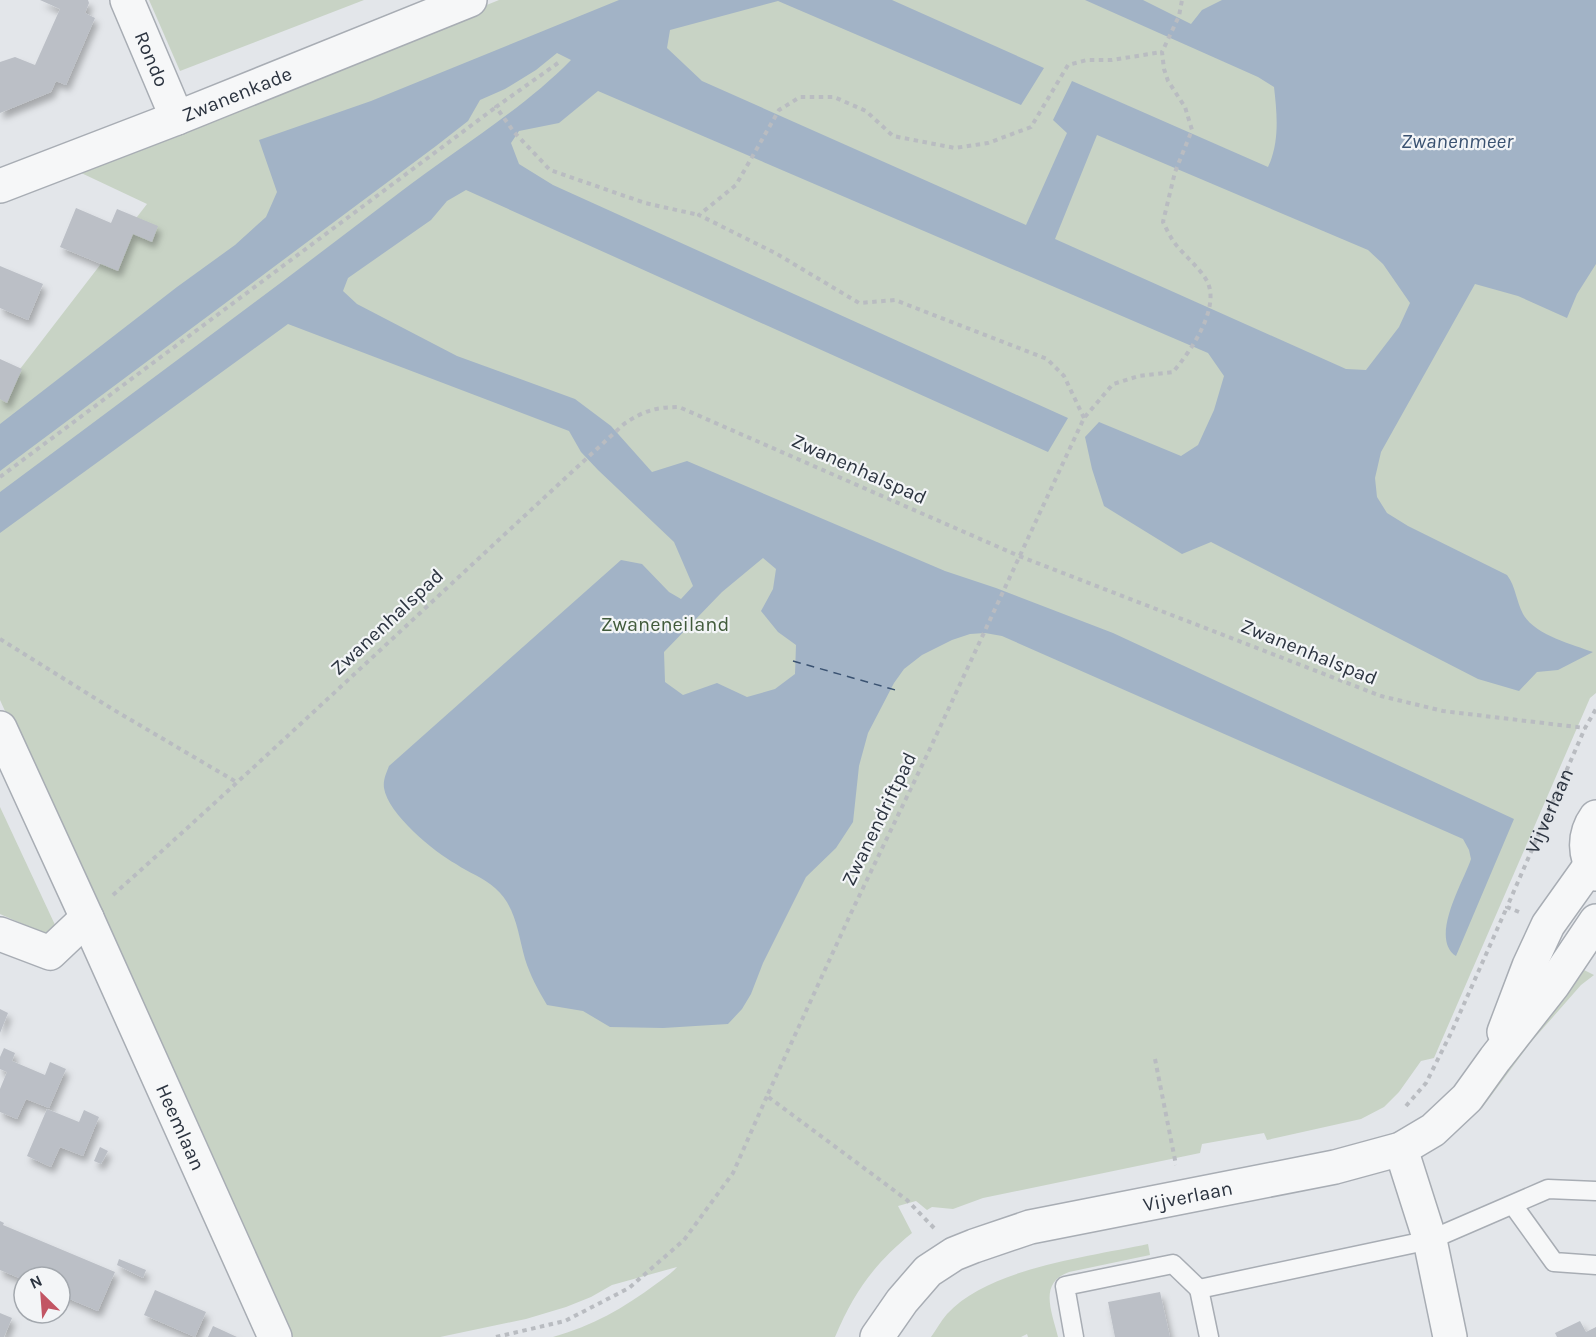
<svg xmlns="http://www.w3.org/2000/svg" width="1596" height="1337" viewBox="0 0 1596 1337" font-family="Karla,sans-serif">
	<defs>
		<filter id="shadow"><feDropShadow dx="3.5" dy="6" stdDeviation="3" flood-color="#0004"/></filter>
	</defs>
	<rect width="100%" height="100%" fill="#e3e6ea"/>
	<g fill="#c8d3c5">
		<path d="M 149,0 L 364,0 L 180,71 Z"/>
		<path d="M 499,0 L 1596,0 L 1596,693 L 1590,698 L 1434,1058 L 1421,1061 L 1399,1092 L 1384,1107 L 1361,1119 L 1267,1140 L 1264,1133 L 1202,1144 L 1200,1153 L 983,1198 L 953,1209 L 932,1207 L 927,1210 L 916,1201 L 898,1206 L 912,1233 C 874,1264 854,1292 835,1337 L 553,1337 C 592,1326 624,1308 656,1284 C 663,1279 672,1273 677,1267 L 612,1285 L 591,1297 L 566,1307 L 526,1319 L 440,1337 L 290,1337 L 0,700 L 0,395 L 147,204 L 77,171 Z"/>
		<path d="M 0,807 L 56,927 L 50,936 L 0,914 Z"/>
		<path d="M 1576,966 L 1594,975 L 1581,985 L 1531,1042 L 1482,1108 L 1479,1105 Z"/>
		<path d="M 1148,1244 L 1150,1255 L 1069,1272 C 1038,1283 1052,1312 1058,1337 L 1028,1337 L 1027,1334 L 1021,1337 L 931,1337 C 936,1330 941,1321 947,1314 C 989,1268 1088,1257 1148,1244 Z"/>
	</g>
	<path fill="#a2b3c6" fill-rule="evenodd" d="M 619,0 L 892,0 L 1044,68 L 1021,105 L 778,1 L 670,30 L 667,48 L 702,81 L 1026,225 L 1067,133 L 1053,120 L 1072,81 L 1268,167 C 1280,142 1277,113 1274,87 L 1258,77 L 1085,0 L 1143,0 L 1191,24 L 1202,10 L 1222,0 L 1596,0 L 1596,264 L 1577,294 L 1567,318 L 1518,296 L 1475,284 L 1381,452 L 1375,478 L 1377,497 L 1387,513 L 1408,526 L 1507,575 C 1516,587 1516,601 1523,614 C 1535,635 1572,644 1593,652 L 1558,670 L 1537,672 L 1519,691 L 1478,679 L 1211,542 L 1182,554 L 1104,506 L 1092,469 L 1085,437 L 1099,422 L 1181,456 L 1198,445 L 1214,410 L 1224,376 L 1208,353 L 598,91 L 559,123 L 519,131 L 511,143 L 519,164 L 553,185 L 1068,418 L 1048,452 L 466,190 L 447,201 L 431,220 L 348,278 L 343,291 L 357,304 L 457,356 L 575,399 L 611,426 L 652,472 L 687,461 L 945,571 L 996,588 L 1113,633 L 1514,819 L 1456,956 C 1429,938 1463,883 1471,859 L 1469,850 L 1463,839 L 1002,636 L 985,633 L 970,634 L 952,640 L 922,655 L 904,669 L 894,683 L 868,733 L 859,766 L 853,822 L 836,848 L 806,877 L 763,963 L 751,994 L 742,1009 L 728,1024 L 663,1028 L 610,1027 L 583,1011 L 547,1005 C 538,990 530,975 525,959 C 518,934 516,906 495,888 C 483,877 469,873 456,864 C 434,852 388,814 384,788 C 383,780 386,774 389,766 L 621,560 L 642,564 L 669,592 L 681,599 L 693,586 L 674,542 L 598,470 L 581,452 L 569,431 L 288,324 L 0,533 L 0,492 C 133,393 267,294 399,193 C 455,150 522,110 571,60 L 557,53 L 536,70 L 505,89 L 480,100 L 468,121 L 436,146 L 0,471 L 0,424 L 177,287 L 235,245 L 266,217 L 277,192 L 259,140 L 371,101 ZM 1097,135 L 1368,250 L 1383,264 L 1410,303 L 1399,327 L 1366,370 L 1346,369 L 1055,239 ZM 763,558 L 776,569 L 773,589 L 761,611 L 778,632 L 796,645 L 795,674 L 775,689 L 747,697 L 717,683 L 683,695 L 665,682 L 664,652 L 722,592 Z"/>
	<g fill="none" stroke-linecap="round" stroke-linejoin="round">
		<path stroke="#3a5271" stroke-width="1.5" stroke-dasharray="8 6" stroke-linecap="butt" d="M 793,661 L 899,691"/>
	</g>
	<g fill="#bbbfc6" filter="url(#shadow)">
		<path d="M 40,0 L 88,0 L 89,3 L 85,13 L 95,18 L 66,85 L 56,81 L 51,92 L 0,113 L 0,62 L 15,57 L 35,65 L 60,9 Z"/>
		<path d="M 76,208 L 111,223 L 117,209 L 158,226 L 152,242 L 133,234 L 118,271 L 60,247 Z"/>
		<path d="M 0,266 L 43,284 L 28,320 L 0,308 Z"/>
		<path d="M 0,359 L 22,369 L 7,403 L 0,399 Z"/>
		<path d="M 0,1009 L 8,1013 L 0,1033 Z"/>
		<path d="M 4,1048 L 15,1053 L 12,1061 L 45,1075 L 50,1062 L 66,1069 L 49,1108 L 26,1099 L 17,1119 L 0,1112 L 0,1089 L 7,1072 L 0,1069 L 0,1057 Z"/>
		<path d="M 47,1109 L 79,1122 L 84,1110 L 99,1117 L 83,1156 L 60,1147 L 51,1167 L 27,1156 Z"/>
		<path d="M 100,1147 L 108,1151 L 101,1164 L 94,1161 Z"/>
		<path d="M 0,1221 L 4,1223 L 3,1225 L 115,1272 L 98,1311 L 60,1295 L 60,1277 L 24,1277 L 24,1280 L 0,1270 Z"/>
		<path d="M 119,1259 L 146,1270 L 143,1278 L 117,1265 Z"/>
		<path d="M 155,1290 L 206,1312 L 195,1337 L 144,1315 Z"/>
		<path d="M 1160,1292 L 1170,1337 L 1115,1337 L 1108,1302 Z"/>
		<path d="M 0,1313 L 12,1318 L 4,1337 L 0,1337 Z"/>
		<path d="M 1580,1321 L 1586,1332 L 1596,1327 L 1596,1337 L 1557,1337 L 1555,1333 Z"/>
		<path d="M 213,1326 L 237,1337 L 208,1337 Z"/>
	</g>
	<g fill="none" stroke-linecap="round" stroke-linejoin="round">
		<defs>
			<g id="service">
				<path d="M 1513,1205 L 1554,1262 L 1596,1265"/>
				<path d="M 1074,1337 L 1065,1286 L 1173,1264 L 1199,1289"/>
				<path d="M 1209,1337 L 1199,1289 L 1430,1240 L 1548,1189 L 1596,1191"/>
			</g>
			<g id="minor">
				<path id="s2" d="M 127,0 L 177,118"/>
				<path id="s3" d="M 0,186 L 177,118 L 470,0"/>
				<path id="s4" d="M 0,728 L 87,918 L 275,1337"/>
				<path d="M 0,934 L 50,953 L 87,918"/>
				<path d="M 1401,1149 L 1430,1240 L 1450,1337"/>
			</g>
			<g id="tertiary">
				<path d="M 1596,817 C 1583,835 1584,856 1596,874"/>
				<path d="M 1504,1032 L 1529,966 L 1548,925 L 1590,866"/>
				<path id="s5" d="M 877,1337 L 902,1301 L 928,1271 L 954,1254 L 974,1246 L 1030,1227 L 1335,1167 L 1401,1149 L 1433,1130 L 1467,1098 L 1495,1059 L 1553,985 L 1596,921"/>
			</g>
		</defs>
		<use href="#service" stroke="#a8adb4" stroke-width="21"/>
		<use href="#minor" stroke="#a8adb4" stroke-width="36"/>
		<use href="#tertiary" stroke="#a8adb4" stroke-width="36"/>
		<g stroke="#b9bcc1" stroke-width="4" stroke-dasharray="4.5 4.5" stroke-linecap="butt">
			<path d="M 558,63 L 496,107 L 514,132 L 550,170 L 645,203 L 699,215"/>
			<path d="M 1084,418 L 1064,376 L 1047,359 L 895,300 L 859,303 L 777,254 L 699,215 L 736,185 L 779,110 L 800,97 L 834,97 L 866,111 L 893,136 L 955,148 L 988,143 L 1031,127 L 1068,65 L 1087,60 L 1112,60 L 1162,52"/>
			<path d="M 0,477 L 496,107"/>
			<path d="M 0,639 L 114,710 L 238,783"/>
			<path d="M 113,895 C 285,741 453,581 624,424 C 643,411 656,407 679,407 L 1019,556 L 1381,696 L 1443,711 L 1585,728"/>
			<path id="s1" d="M 1519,912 L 1507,907 L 1585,728 L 1596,709"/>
			<path d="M 1155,1059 L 1176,1165"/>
			<path d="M 1406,1106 L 1426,1083 L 1452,1031 L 1507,907"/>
			<path d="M 934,1228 L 907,1200 L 767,1096 L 851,913 L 927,755 L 1084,418 L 1113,384 L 1139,376 L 1173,372 C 1190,352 1221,308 1207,281 C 1199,267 1187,258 1177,246 C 1171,239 1167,230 1163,222 L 1175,172 L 1192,130 L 1185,107 L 1168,81 L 1164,69 L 1162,52 L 1179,16 L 1182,0"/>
			<path d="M 496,1337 L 565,1321 L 629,1288 L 684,1240 L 733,1173 L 767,1096"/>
		</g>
		<use href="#service" stroke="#f6f7f8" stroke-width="18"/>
		<use href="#minor" stroke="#f6f7f8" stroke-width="33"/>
		<use href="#tertiary" stroke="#f6f7f8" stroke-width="33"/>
	</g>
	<g text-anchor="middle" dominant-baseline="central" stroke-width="4.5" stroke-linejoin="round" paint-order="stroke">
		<g font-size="20" fill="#2c3440" stroke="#f3f5f7">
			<text stroke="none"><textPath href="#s2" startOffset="64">Rondo</textPath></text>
			<text stroke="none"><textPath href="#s3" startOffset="254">Zwanenkade</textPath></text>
			<text transform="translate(859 469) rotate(24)">Zwanenhalspad</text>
			<text transform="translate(387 622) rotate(-43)">Zwanenhalspad</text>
			<text transform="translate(1309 652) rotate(22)">Zwanenhalspad</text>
			<text stroke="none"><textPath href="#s1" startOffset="118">Vijverlaan</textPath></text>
			<text transform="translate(879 819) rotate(-64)">Zwanendriftpad</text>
			<text stroke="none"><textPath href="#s4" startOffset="438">Heemlaan</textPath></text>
			<text stroke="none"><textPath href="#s5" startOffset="356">Vijverlaan</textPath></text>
		</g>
		<g font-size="20" fill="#415b3b" stroke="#f3f5f7">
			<text x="665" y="624">Zwaneneiland</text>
		</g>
		<g font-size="21" font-style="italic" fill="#3a5271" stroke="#f3f5f7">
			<text x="1457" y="141">Zwanenmeer</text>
		</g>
	</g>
	<g transform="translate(42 1295) rotate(335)"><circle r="28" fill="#f3f5f7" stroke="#a3a8ae" stroke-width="1.5"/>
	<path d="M0-4.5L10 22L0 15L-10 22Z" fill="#c25564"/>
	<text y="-9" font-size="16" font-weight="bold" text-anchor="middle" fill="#2c3440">N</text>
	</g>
</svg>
